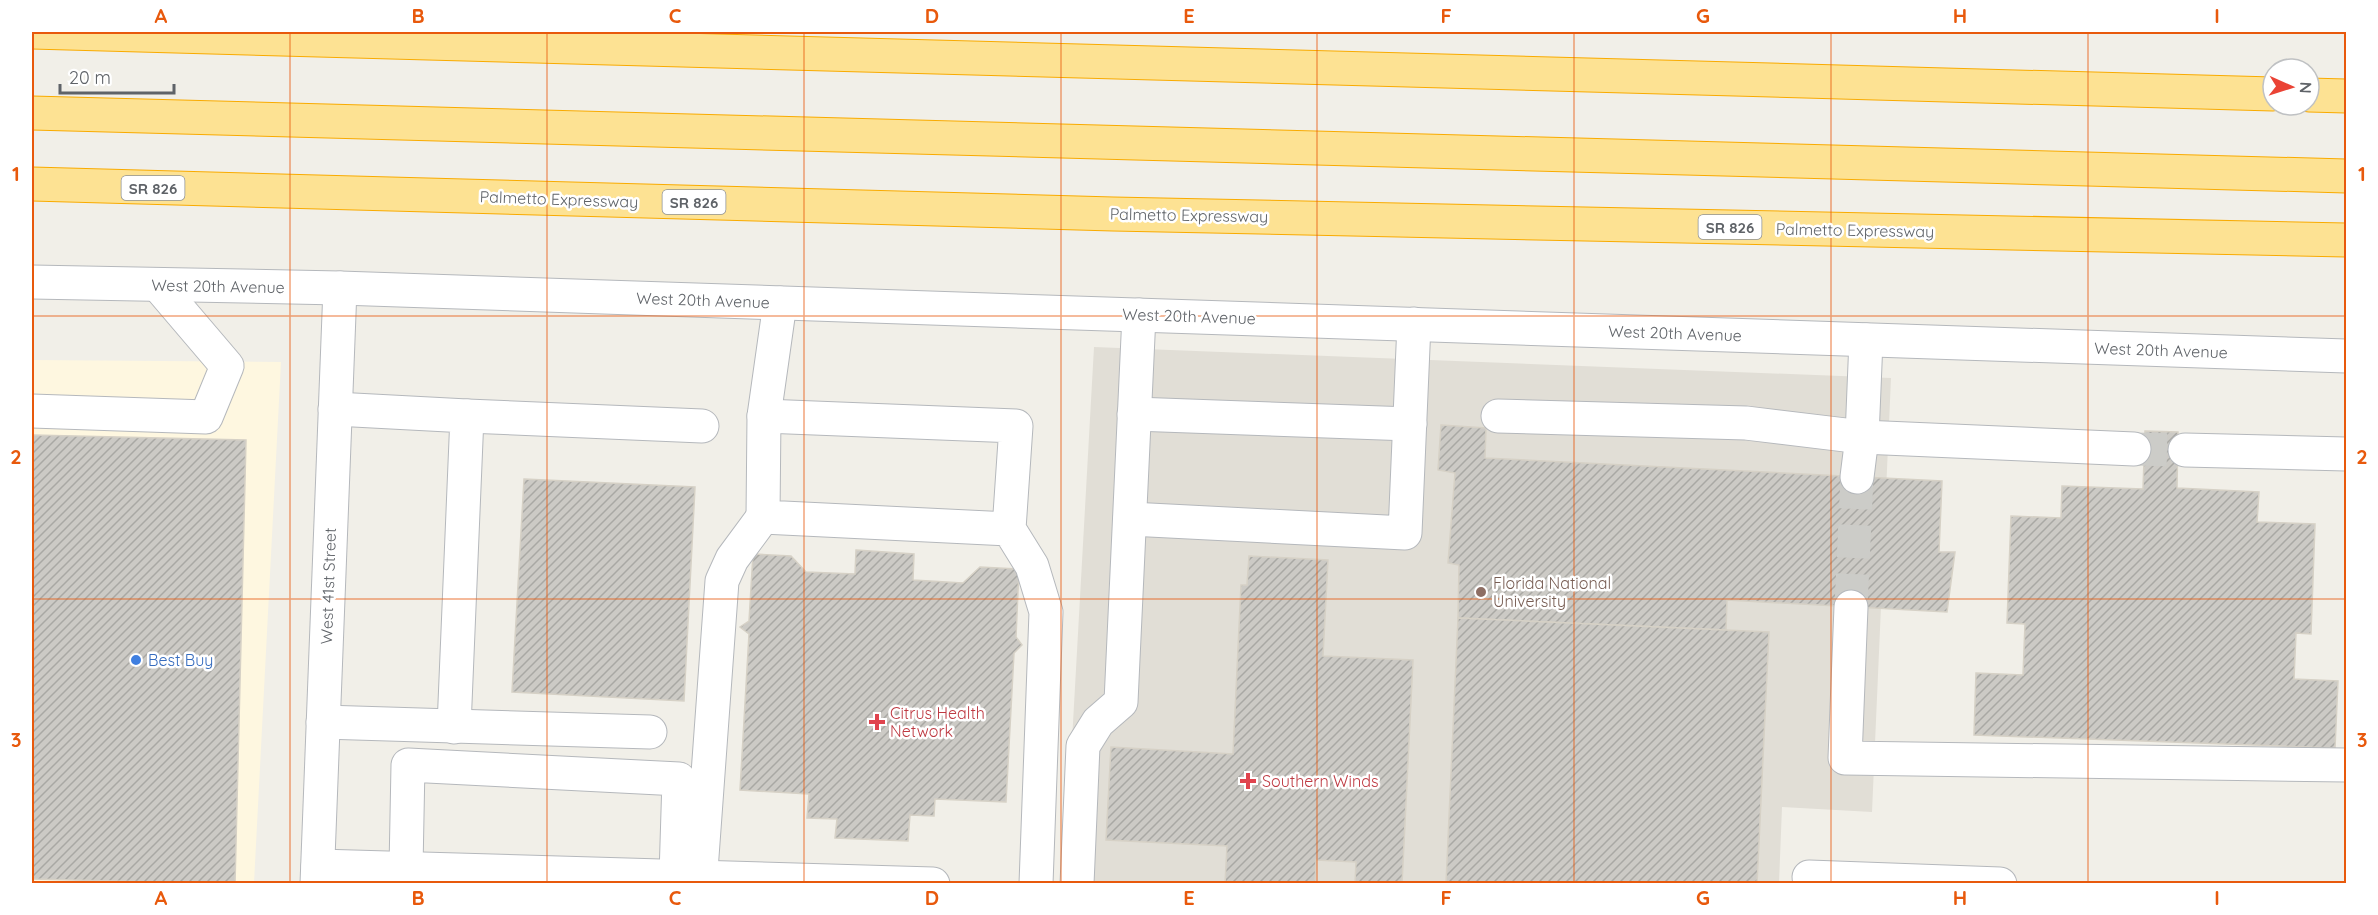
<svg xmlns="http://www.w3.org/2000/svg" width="2378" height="915" viewBox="0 0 2378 915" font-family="Quicksand,sans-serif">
	<defs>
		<pattern id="building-hatch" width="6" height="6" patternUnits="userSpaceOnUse" patternTransform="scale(1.5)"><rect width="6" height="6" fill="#cccac5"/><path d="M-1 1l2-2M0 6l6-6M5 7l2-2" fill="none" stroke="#a9a8a4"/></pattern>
	</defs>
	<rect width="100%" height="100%" fill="#f1efe8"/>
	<path fill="#fef7e0" d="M 32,360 L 281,362 L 254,883 L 32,884 Z"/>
	<path fill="#e1ded6" d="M 1094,347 L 1891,378 L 1872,812 L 1782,807 L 1779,883 L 1064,884 Z"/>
	<g fill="url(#building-hatch)" stroke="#d6d1c6" stroke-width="1.5">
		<path d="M 1441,425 L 1486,428 L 1485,458 L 1942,481 L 1939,552 L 1955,552 L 1947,612 L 1727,600 L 1726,630 L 1458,618 L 1459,565 L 1448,563 L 1455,473 L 1438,470 Z"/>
		<path d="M 2145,431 L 2178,432 L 2177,488 L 2259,492 L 2257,522 L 2315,524 L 2311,634 L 2296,633 L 2294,679 L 2338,681 L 2335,748 L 1974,735 L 1976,673 L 2023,675 L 2025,624 L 2007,623 L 2011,516 L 2061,518 L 2062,486 L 2143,489 Z"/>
		<path d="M 32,435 L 246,440 L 235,884 L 32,879 Z"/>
		<path d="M 524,479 L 695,487 L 684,701 L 512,692 Z"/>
		<path d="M 856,550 L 914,554 L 913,580 L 963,583 L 980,567 L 1019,569 L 1016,637 L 1022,645 L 1014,653 L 1006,802 L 935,799 L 934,816 L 910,815 L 908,841 L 835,838 L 837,819 L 807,818 L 809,794 L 740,790 L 749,634 L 740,627 L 749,621 L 753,554 L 791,556 L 806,572 L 855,574 Z"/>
		<path d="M 1249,556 L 1328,560 L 1323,656 L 1413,660 L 1402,884 L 1355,884 L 1356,862 L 1316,860 L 1315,884 L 1225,884 L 1227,846 L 1106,840 L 1111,747 L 1233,754 L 1241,585 L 1247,585 Z"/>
		<path d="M 1458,618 L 1769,632 L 1757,884 L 1446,884 Z"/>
	</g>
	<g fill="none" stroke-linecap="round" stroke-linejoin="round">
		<g stroke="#ccccc8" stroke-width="33" stroke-dasharray="33 16" stroke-linecap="butt">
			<path d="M 2134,449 L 2185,450"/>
			<path d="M 1851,607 L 1857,477"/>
		</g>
		<defs>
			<g id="minor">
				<path d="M 32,282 L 340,288 L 2346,356"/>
				<path d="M 335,409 L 467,416 L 454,727"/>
				<path d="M 32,411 L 206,417 L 227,366 L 158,285"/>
				<path d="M 1134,414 L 1410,424"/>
				<path d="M 467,416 L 702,426"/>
				<path d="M 764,416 L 780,303"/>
				<path d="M 1498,416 L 1746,423 L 1862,437 L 2134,449"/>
				<path d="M 2185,450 L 2346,454"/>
				<path d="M 1857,477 L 1862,437 L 1866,340"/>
				<path d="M 1130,519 L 1405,533 L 1414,324"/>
				<path d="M 1009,529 L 763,517 L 764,416 L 1016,426 L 1009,529 L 1032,566 L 1046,612 L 1036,884"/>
				<path d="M 1851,607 L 1845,758 L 2346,765"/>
				<path d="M 323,722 L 650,732"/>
				<path d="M 318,866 L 933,884"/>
				<path d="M 406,868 L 408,765 L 679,779 L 676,876"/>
				<path d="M 1809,877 L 2000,884"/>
				<path d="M 317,884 L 340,288"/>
				<path d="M 700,884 L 722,581 L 732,559 L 763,517"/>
				<path d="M 1077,884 L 1083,746 L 1098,722 L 1121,702 L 1139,315"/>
			</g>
			<g id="highway">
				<path d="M 32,32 L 2273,94"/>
				<path d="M 2309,95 L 2346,96"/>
				<path d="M 32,113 L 2346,176"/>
				<path d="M 32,184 L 1113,214 L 2346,240"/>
			</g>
		</defs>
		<use href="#minor" stroke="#b5b8bc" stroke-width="35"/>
		<use href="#highway" stroke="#f9ab00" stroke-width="35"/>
		<use href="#minor" stroke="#fff" stroke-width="33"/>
		<use href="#highway" stroke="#fde293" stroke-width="33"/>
	</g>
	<path fill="none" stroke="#e8590c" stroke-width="1.5" stroke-opacity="0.55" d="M 290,32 L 290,884M 547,32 L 547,884M 804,32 L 804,884M 1061,32 L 1061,884M 1317,32 L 1317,884M 1574,32 L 1574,884M 1831,32 L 1831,884M 2088,32 L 2088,884M 32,316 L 2346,316M 32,599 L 2346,599"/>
	<circle fill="#8d6e63" stroke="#fff" stroke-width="2" cx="1481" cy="592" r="6"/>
	<circle fill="#3f7fe0" stroke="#fff" stroke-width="2" cx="136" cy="660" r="6"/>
	<g fill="#e0444e" stroke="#fff" stroke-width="2">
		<path d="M874 713h6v6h6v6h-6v6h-6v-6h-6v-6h6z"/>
		<path d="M1245 772h6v6h6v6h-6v6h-6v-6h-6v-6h6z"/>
	</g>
	<g text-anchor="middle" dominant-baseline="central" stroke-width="5" stroke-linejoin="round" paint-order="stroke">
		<g fill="#fff" stroke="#8f9295" stroke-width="1.5">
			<rect x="121.5" y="176" width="63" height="24" rx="4.5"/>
			<rect x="662.5" y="190" width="63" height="24" rx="4.5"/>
			<rect x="1698.5" y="215" width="63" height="24" rx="4.5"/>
		</g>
		<g font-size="15" font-weight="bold" fill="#5f6368">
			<text x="153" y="188">SR 826</text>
			<text x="694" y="202">SR 826</text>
			<text x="1730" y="227">SR 826</text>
		</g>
		<g font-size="16" fill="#5f6368" stroke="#fff">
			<text transform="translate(559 199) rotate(2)">Palmetto Expressway</text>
			<text transform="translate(1189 215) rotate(1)">Palmetto Expressway</text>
			<text transform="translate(1855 230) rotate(1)">Palmetto Expressway</text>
			<text transform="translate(218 286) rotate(1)">West 20th Avenue</text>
			<text transform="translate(703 300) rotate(2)">West 20th Avenue</text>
			<text transform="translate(1189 316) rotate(2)">West 20th Avenue</text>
			<text transform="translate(1675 333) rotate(2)">West 20th Avenue</text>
			<text transform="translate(2161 350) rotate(2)">West 20th Avenue</text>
			<text transform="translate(328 586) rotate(-88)">West 41st Street</text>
		</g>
		<g font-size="16" fill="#785e54" stroke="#fff" text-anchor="start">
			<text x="1493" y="583">Florida National<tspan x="1493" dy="18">University</tspan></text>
		</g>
		<g font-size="16" fill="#366cbe" stroke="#fff" text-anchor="start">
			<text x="148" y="660">Best Buy</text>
		</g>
		<g font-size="16" fill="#be3a42" stroke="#fff" text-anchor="start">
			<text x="890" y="713">Citrus Health<tspan x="890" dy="18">Network</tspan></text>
			<text x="1262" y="781">Southern Winds</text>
		</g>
	</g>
	<rect width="2378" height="915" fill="none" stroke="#ffffff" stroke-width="66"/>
	<g transform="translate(2291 87) rotate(93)"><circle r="28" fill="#ffffff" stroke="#bfc1c3" stroke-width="1.5"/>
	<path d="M0-4.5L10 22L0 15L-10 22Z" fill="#ea4335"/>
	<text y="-9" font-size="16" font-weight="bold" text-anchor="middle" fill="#5f6368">N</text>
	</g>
	<path d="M60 84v9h114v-9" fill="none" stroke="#5f6368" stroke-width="3"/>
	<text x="69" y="84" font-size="18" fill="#5f6368" stroke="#ffffff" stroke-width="4.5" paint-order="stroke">20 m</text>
	<rect x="33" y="33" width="2312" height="849" fill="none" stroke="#e8590c" stroke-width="2"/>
	<g font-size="20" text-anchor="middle" font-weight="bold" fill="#e8590c">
		<text x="161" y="23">A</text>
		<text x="418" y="23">B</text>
		<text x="675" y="23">C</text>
		<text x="932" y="23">D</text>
		<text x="1189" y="23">E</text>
		<text x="1446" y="23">F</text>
		<text x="1703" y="23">G</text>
		<text x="1960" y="23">H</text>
		<text x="2217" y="23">I</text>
		<text x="16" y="181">1</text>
		<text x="2362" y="181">1</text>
		<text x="16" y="464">2</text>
		<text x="2362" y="464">2</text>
		<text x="16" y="747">3</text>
		<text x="2362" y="747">3</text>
		<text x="161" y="905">A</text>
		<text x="418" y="905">B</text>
		<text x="675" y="905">C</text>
		<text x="932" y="905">D</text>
		<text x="1189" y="905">E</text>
		<text x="1446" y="905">F</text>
		<text x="1703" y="905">G</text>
		<text x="1960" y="905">H</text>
		<text x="2217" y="905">I</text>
	</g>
</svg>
